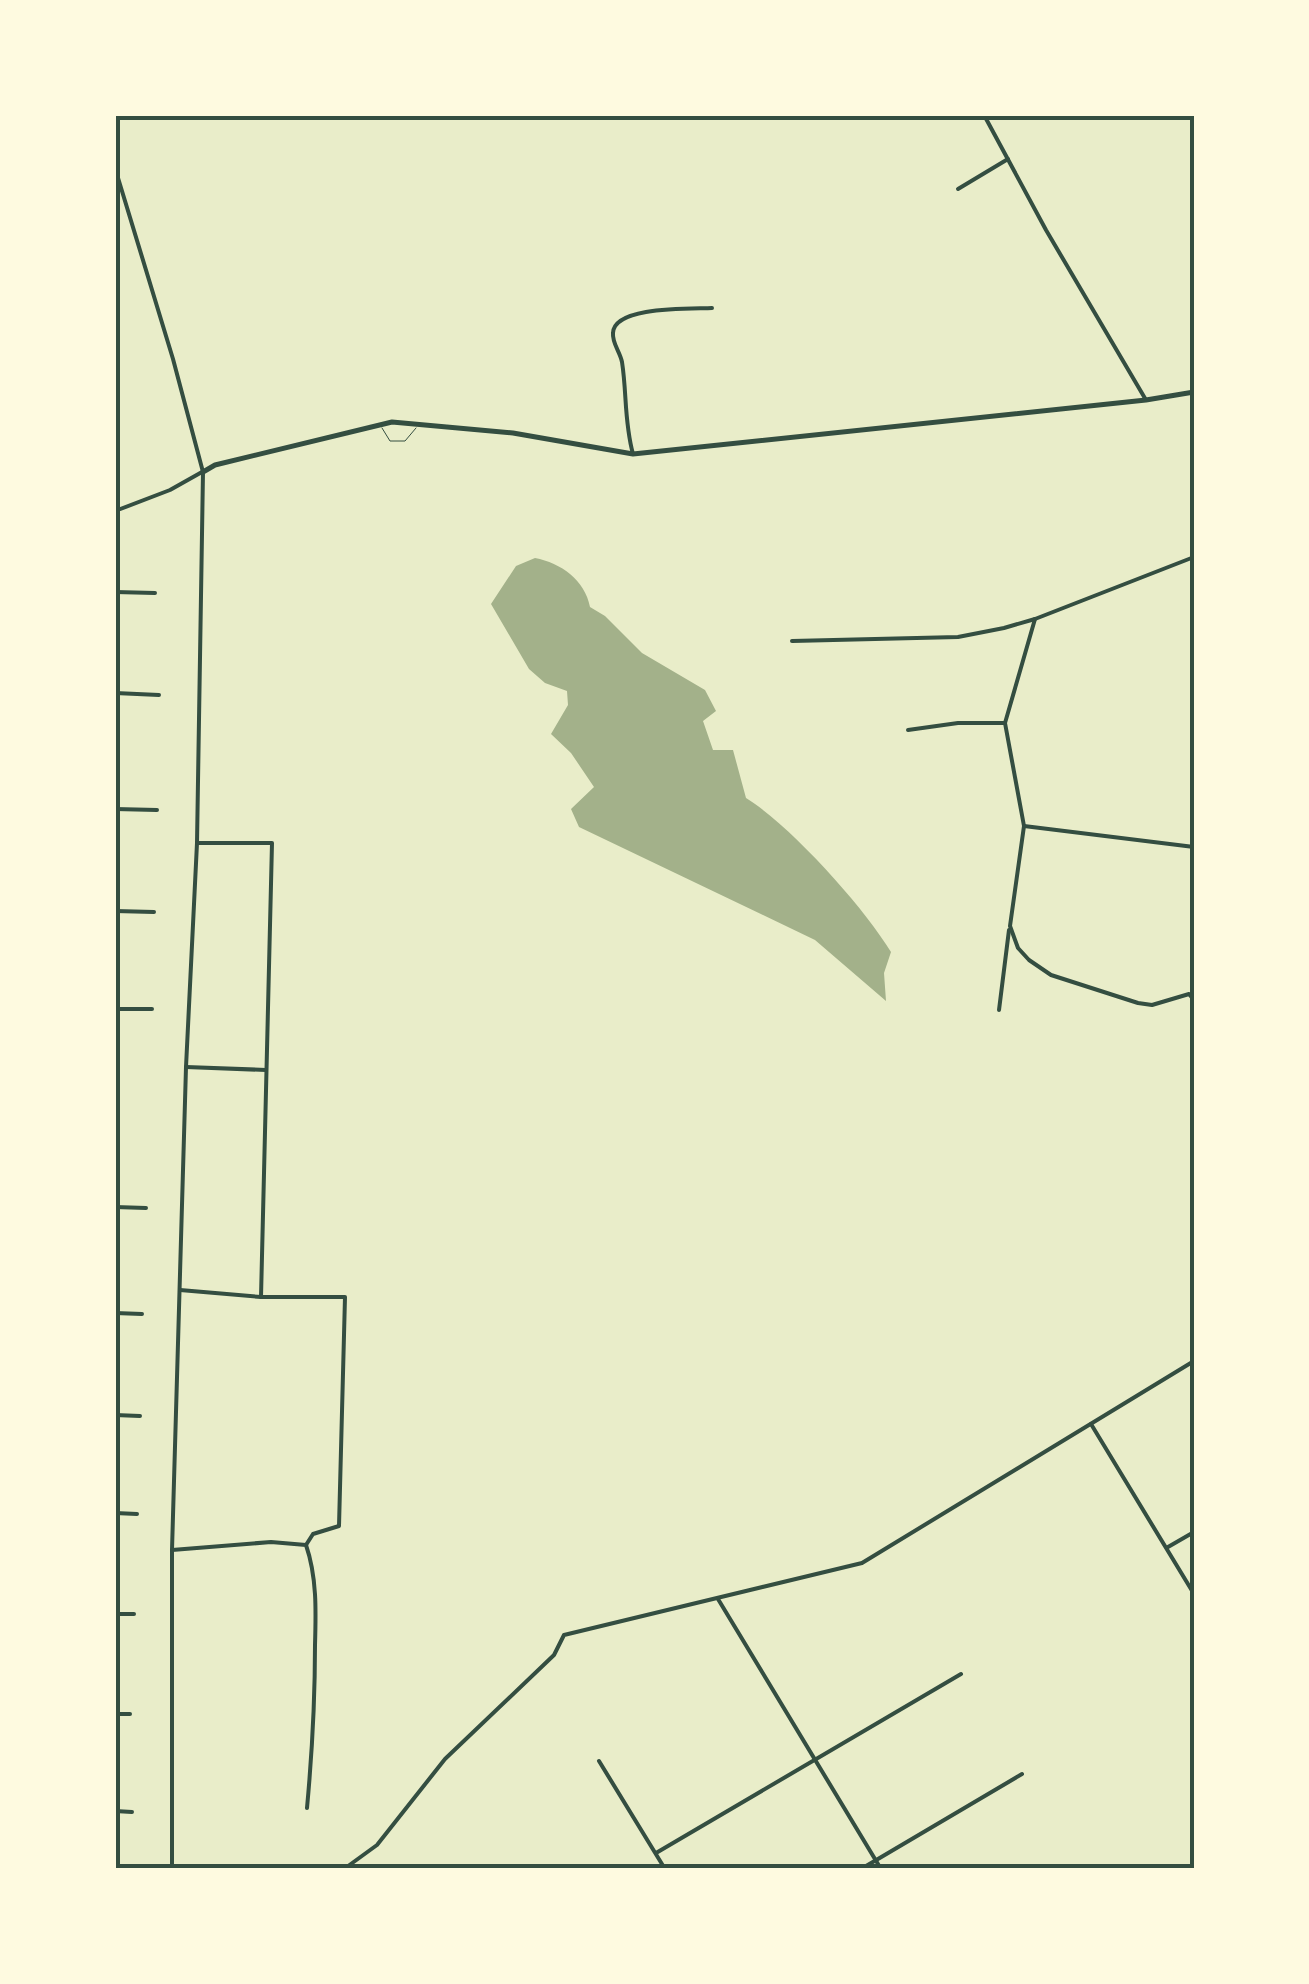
<svg xmlns="http://www.w3.org/2000/svg" width="1309" height="1984" viewBox="0 0 1309 1984" font-family="Barlow,sans-serif">
	<rect width="100%" height="100%" fill="#e9edc9"/>
	<path fill="#a3b18a" d="M 535,558 C 561,563 585,580 590,607 L 605,616 L 642,653 L 705,690 L 716,711 L 703,721 L 713,750 L 733,750 L 746,798 C 790,825 864,907 891,952 L 884,973 L 886,1001 L 815,940 L 579,827 L 571,809 L 594,787 L 571,753 L 551,734 L 568,705 L 567,691 L 545,683 L 529,669 L 491,604 L 516,566 Z"/>
	<g fill="none" stroke-linecap="round" stroke-linejoin="round">
		<path stroke="#344e41" stroke-width="1" d="M 382,428 L 390,441 L 405,441 L 416,428"/>
		<g stroke="#344e41" stroke-width="4">
			<path d="M 984,115 L 1046,230 L 1146,400"/>
			<path d="M 115,168 L 173,359 L 203,472 L 197,843 L 186,1067 L 172,1550 L 172,1869"/>
			<path d="M 958,189 L 1008,159"/>
			<path d="M 633,454 C 624,421 627,394 622,362 C 620,352 612,343 613,333 C 614,306 690,309 712,308"/>
			<path d="M 115,511 L 170,490 L 202,472"/>
			<path d="M 115,592 L 155,593"/>
			<path d="M 1035,619 L 1005,723 L 1024,826 L 1010,926 L 1018,948 L 1029,960 L 1051,975 L 1138,1003 L 1152,1005 L 1189,994 L 1194,1000"/>
			<path d="M 792,641 L 958,637 L 1004,628 L 1035,619 L 1194,557"/>
			<path d="M 115,693 L 159,695"/>
			<path d="M 908,730 L 958,723 L 1005,723"/>
			<path d="M 115,809 L 157,810"/>
			<path d="M 1024,826 L 1194,847"/>
			<path d="M 197,843 L 272,843 L 261,1297"/>
			<path d="M 115,911 L 154,912"/>
			<path d="M 115,1009 L 152,1009"/>
			<path d="M 999,1010 L 1009,930"/>
			<path d="M 186,1067 L 266,1070"/>
			<path d="M 115,1207 L 146,1208"/>
			<path d="M 180,1290 L 261,1297 L 345,1297 L 339,1526 L 313,1534 L 306,1545"/>
			<path d="M 115,1313 L 142,1314"/>
			<path d="M 115,1415 L 140,1416"/>
			<path d="M 1091,1424 L 1194,1594"/>
			<path d="M 115,1513 L 137,1514"/>
			<path d="M 1168,1547 L 1194,1532"/>
			<path d="M 172,1550 L 271,1542 L 306,1545 C 317,1577 316,1611 315,1645 C 315,1700 312,1754 307,1808"/>
			<path d="M 718,1599 L 881,1869"/>
			<path d="M 115,1614 L 134,1614"/>
			<path d="M 115,1714 L 130,1714"/>
			<path d="M 599,1761 L 665,1869"/>
			<path d="M 115,1811 L 132,1812"/>
			<path d="M 656,1853 L 961,1674"/>
			<path d="M 344,1869 L 377,1845 L 445,1759 L 554,1655 L 564,1635 L 862,1563 L 1194,1361"/>
			<path d="M 861,1869 L 1022,1774"/>
		</g>
		<path stroke="#344e41" stroke-width="5" d="M 203,472 L 215,465 L 392,422 L 513,433 L 633,454 L 1146,400 L 1194,392"/>
	</g>
	<rect width="1309" height="1984" fill="none" stroke="#fefae0" stroke-width="235"/>
	<rect x="118" y="118" width="1074" height="1748" fill="none" stroke="#344e41" stroke-width="4"/>
</svg>
